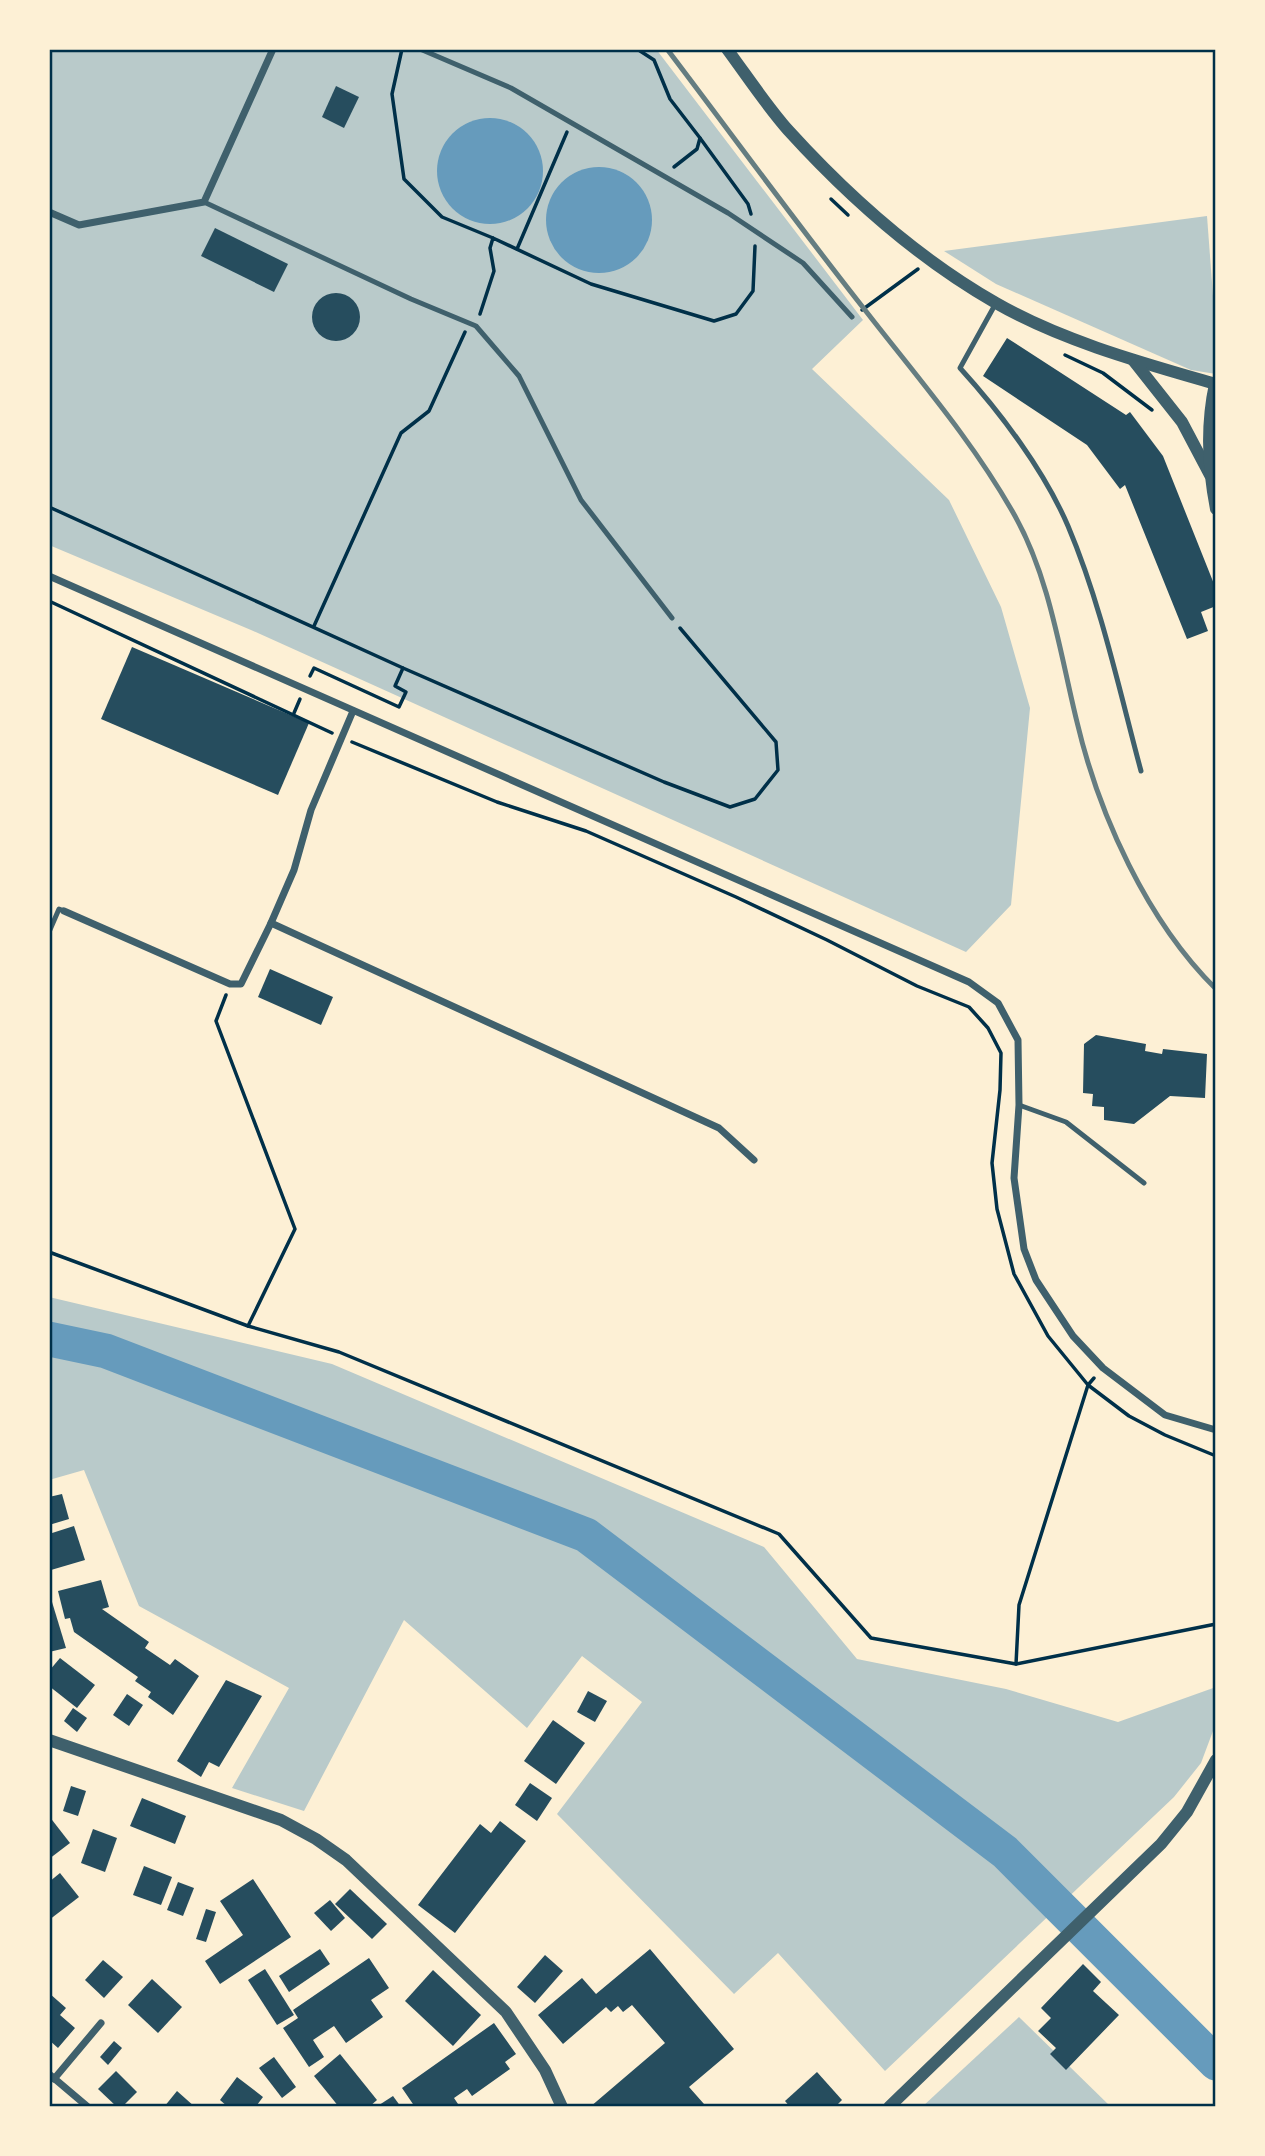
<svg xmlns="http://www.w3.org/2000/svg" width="1265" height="2156" viewBox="0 0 1265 2156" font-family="Signika,sans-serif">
	<rect width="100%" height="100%" fill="#fdf0d5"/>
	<g fill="#b9caca">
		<path d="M 49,49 L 656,49 L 863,320 L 812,369 L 949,500 L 1001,607 L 1030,708 L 1011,905 L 966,952 L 251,630 L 49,545 Z"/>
		<path d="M 1207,216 L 1216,336 L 1216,374 L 1191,370 L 996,284 L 944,251 Z"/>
		<path d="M 49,1297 L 332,1364 L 764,1547 L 857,1659 L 1006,1689 L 1118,1722 L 1216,1687 L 1216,1723 L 1201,1763 L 1174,1797 L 885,2071 L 778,1953 L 734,1994 L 557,1814 L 642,1702 L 582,1656 L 527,1728 L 404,1620 L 304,1811 L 232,1788 L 289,1688 L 139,1606 L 84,1470 L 49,1480 Z"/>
		<path d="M 1019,2017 L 1111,2107 L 922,2107 Z"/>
	</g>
	<g fill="#669bbc">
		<circle cx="490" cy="171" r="53"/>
		<circle cx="599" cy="220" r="53"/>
	</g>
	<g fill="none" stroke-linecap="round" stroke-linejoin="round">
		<path stroke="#669bbc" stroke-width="35" d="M 49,1339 L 106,1351 L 586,1535 L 1005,1852 L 1216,2063"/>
	</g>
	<g fill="#264d5e">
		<path d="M 336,86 L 359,97 L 344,128 L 322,117 Z"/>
		<path d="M 215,228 L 288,264 L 274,292 L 201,256 Z"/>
		<circle cx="336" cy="317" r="24"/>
		<path d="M 1007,338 L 1126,415 L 1130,412 L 1163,456 L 1216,589 L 1216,606 L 1201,612 L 1208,631 L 1187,639 L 1125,485 L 1120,489 L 1087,445 L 983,376 Z"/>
		<path d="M 132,647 L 309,723 L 278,795 L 101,719 Z"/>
		<path d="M 270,969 L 333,997 L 321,1025 L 258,997 Z"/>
		<path d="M 1096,1035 L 1146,1044 L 1145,1051 L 1162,1054 L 1163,1049 L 1207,1054 L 1205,1098 L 1170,1096 L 1134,1124 L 1104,1120 L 1104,1107 L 1092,1106 L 1093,1094 L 1083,1093 L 1084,1044 Z"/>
		<path d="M 62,1494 L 69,1519 L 49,1525 L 49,1497 Z"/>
		<path d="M 74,1526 L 85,1560 L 51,1570 L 49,1563 L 49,1534 Z"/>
		<path d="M 101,1580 L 109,1607 L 102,1609 L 149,1642 L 145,1648 L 170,1665 L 175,1659 L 199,1676 L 173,1715 L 148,1697 L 151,1692 L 135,1681 L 138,1677 L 74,1632 L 70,1618 L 65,1619 L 58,1591 Z"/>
		<path d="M 49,1592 L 66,1648 L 49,1652 Z"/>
		<path d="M 60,1658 L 95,1685 L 77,1708 L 49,1686 L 49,1671 Z"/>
		<path d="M 226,1680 L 262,1696 L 219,1767 L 209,1762 L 201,1777 L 177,1761 Z"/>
		<path d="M 588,1691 L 607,1701 L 595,1722 L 577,1712 Z"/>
		<path d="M 127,1694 L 143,1705 L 129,1726 L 113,1715 Z"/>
		<path d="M 73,1708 L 87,1718 L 77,1732 L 64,1721 Z"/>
		<path d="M 553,1720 L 585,1743 L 556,1784 L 524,1761 Z"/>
		<path d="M 530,1783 L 552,1798 L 537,1821 L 515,1805 Z"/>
		<path d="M 71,1786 L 86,1791 L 78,1816 L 63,1811 Z"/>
		<path d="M 142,1798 L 186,1816 L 175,1844 L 130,1826 Z"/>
		<path d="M 49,1816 L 70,1843 L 49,1859 Z"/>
		<path d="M 500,1821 L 526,1841 L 455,1933 L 418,1905 L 480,1824 L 491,1833 Z"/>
		<path d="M 93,1829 L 117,1838 L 105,1872 L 81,1863 Z"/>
		<path d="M 144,1866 L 172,1877 L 161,1905 L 133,1895 Z"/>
		<path d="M 60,1873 L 79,1897 L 49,1920 L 49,1882 Z"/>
		<path d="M 253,1879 L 291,1937 L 220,1984 L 205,1961 L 243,1935 L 220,1901 Z"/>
		<path d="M 178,1882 L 194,1888 L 183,1916 L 167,1910 Z"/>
		<path d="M 350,1889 L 387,1924 L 372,1939 L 335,1904 Z"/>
		<path d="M 330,1900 L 345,1918 L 331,1931 L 314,1913 Z"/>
		<path d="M 206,1909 L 216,1912 L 206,1942 L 196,1939 Z"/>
		<path d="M 320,1949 L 330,1964 L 289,1992 L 279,1976 Z"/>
		<path d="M 650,1949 L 734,2049 L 689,2087 L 704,2104 L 701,2107 L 590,2107 L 665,2043 L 632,2005 L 623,2012 L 618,2006 L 611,2012 L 606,2007 L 563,2044 L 538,2015 L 582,1978 L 596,1994 Z"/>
		<path d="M 545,1955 L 563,1971 L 535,2003 L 517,1987 Z"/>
		<path d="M 369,1958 L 389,1988 L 371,2000 L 383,2017 L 346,2043 L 334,2026 L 313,2040 L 324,2057 L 309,2067 L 283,2028 L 298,2018 L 293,2010 Z"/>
		<path d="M 103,1960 L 123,1977 L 104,1998 L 85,1980 Z"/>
		<path d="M 1083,1964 L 1101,1982 L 1093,1991 L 1119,2015 L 1066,2070 L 1050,2054 L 1056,2048 L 1038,2031 L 1051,2018 L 1041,2008 Z"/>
		<path d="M 265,1969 L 294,2015 L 277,2025 L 248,1980 Z"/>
		<path d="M 433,1970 L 481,2015 L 453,2046 L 405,2001 Z"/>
		<path d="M 152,1979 L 182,2007 L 158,2033 L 128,2005 Z"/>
		<path d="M 49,1993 L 66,2008 L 60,2015 L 75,2028 L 58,2048 L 49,2040 Z"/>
		<path d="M 494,2023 L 516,2054 L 505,2062 L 510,2069 L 472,2096 L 467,2089 L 454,2098 L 458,2104 L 453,2107 L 415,2107 L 402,2088 Z"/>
		<path d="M 114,2041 L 122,2048 L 108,2065 L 100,2057 Z"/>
		<path d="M 340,2054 L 377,2100 L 369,2107 L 339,2107 L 314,2076 Z"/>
		<path d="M 274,2057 L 296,2087 L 282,2098 L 259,2068 Z"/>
		<path d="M 116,2071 L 137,2092 L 122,2107 L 117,2107 L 98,2089 Z"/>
		<path d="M 817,2072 L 842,2100 L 835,2107 L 790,2107 L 785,2101 Z"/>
		<path d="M 237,2077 L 263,2097 L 257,2105 L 260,2107 L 228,2107 L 220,2100 Z"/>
		<path d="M 177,2091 L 195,2107 L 164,2107 Z"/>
		<path d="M 393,2096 L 401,2107 L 376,2107 Z"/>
	</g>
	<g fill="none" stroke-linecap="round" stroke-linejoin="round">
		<g stroke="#003049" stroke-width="3.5">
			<path d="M 402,49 L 392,94 L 404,179 L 442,217 L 493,238"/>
			<path d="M 637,49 L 654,60 L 670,99 L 700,138 L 697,149 L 674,167"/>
			<path d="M 700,138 L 748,204 L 751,214"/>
			<path d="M 831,199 L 848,215"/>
			<path d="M 517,249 L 567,132"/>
			<path d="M 862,310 L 918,269"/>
			<path d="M 480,314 L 494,271 L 490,248 L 493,238 L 591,284 L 714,321 L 736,314 L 753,291 L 755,246"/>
			<path d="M 1065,355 L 1103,373 L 1152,410"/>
			<path d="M 49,507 L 403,668 L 664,782 L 730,807 L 755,799 L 778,770 L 776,742 L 680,628"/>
			<path d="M 49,601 L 332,733"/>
			<path d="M 314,626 L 401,433 L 429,411 L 465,332"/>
			<path d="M 310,676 L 314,668 L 399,707 L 406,692 L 395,686 L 403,668"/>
			<path d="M 294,713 L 300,699"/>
			<path d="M 352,742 L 497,802 L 586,831 L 736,897 L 827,940 L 917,986 L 969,1007 L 988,1028 L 1001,1053 L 1000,1090 L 992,1163 L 997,1209 L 1014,1274 L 1048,1336 L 1088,1385 L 1129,1416 L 1165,1435 L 1216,1456"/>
			<path d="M 226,995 L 216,1021 L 295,1229 L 248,1326"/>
			<path d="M 49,1252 L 248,1326 L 339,1352 L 779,1534 L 871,1638 L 1016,1664 L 1216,1624"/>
			<path d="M 1016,1664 L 1019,1605 L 1088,1385 L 1094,1378"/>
		</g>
		<g stroke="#3f606c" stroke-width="5">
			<path d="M 420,49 L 511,88 L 728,213 L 803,263 L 852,317"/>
			<path d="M 204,202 L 411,299 L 476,326 L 519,376 L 581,500 L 672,618"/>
			<path d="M 996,303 L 960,368 C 1000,412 1044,470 1068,526 C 1101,604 1119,689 1141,771"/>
			<path d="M 49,932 L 59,909 L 64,911"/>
			<path d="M 1019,1105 L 1066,1122 L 1144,1183"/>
		</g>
		<g stroke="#3f606c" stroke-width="7">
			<path d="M 49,212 L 79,225 L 204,202 L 273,49"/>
			<path d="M 49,576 L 969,982 L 998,1003 L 1018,1040 L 1019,1105 L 1014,1178 L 1024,1249 L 1036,1280 L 1073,1336 L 1103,1368 L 1165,1415 L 1216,1430"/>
			<path d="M 353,711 L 311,810 L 294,870 L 271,923 L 719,1128 L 754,1160"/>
			<path d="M 64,911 L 230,984 L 241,984 L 271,923"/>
			<path d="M 49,2074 L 88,2107"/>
			<path d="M 54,2079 L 101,2023"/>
		</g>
		<g stroke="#3f606c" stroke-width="12">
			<path d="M 727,49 C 747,76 766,105 788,130 C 848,196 919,259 996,303 C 1062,341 1143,363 1216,384"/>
			<path d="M 1133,360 L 1182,422 L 1210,475"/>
			<path d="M 1215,384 C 1206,425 1208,468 1216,509"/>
			<path d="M 49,1740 L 281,1820 L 316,1839 L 346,1860 L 506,2012 L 545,2070 L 562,2107"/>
			<path d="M 889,2107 L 1161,1844 L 1187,1812 L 1216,1760"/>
		</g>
		<path stroke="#657d81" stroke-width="5" d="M 667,49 C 733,136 797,224 865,310 C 917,377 973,441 1015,516 C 1050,579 1060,653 1077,722 C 1099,815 1147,921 1216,989"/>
	</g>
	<rect width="1265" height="2156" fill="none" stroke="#fdf0d5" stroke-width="102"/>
	<rect x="51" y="51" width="1163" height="2054" fill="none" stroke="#003049" stroke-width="2.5"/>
</svg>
